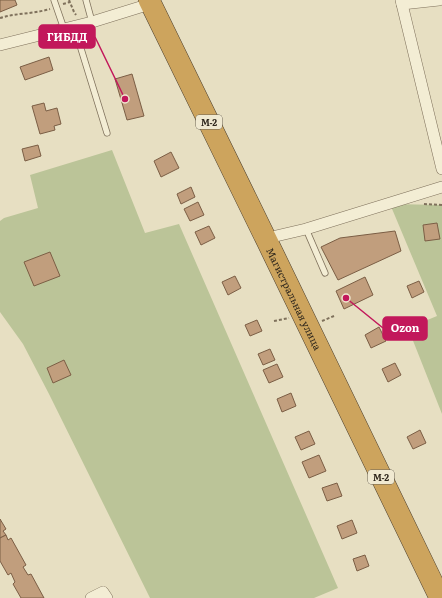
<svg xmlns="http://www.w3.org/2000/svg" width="442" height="598" viewBox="0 0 442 598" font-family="Literata,serif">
	<rect width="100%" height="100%" fill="#e7dfc2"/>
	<g fill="#bbc498">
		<path d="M 112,150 L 145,233 L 179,224 L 338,588 L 314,598 L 150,598 L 49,394 L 23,344 L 0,312 L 0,221 L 4,218 L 38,208 L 30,175 Z"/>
		<path d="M 390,204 L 442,205 L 442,414 L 408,328 L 437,316 Z"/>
	</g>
	<g fill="#c19e7d" stroke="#7b5e45">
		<path d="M 0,0 L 15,0 L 17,5 L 0,12 Z"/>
		<path d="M 49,57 L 53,70 L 25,80 L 20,67 Z"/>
		<path d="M 132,74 L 144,116 L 127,120 L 115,79 Z"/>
		<path d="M 44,103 L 46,111 L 57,108 L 61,124 L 54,126 L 55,130 L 40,134 L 32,106 Z"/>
		<path d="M 38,145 L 41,156 L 25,161 L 22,149 Z"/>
		<path d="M 171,152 L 179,168 L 161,177 L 154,161 Z"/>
		<path d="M 191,187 L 195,197 L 181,204 L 177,194 Z"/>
		<path d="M 198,202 L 204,215 L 190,221 L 184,209 Z"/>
		<path d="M 437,223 L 440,239 L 425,241 L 423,225 Z"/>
		<path d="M 209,226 L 215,238 L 201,245 L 195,232 Z"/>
		<path d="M 395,231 L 401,251 L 338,280 L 321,247 L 340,238 Z"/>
		<path d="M 50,252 L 60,276 L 34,286 L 24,262 Z"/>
		<path d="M 235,276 L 241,288 L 228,295 L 222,282 Z"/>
		<path d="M 365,277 L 373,295 L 344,309 L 336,291 Z"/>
		<path d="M 419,281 L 424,292 L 412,298 L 407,286 Z"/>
		<path d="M 257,320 L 262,331 L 250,336 L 245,325 Z"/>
		<path d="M 379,327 L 386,341 L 371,348 L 365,335 Z"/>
		<path d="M 270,349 L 275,360 L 263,365 L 258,354 Z"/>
		<path d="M 64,360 L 71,375 L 53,383 L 47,368 Z"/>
		<path d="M 395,363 L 401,375 L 388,382 L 382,369 Z"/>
		<path d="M 277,364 L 283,377 L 269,383 L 263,370 Z"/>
		<path d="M 291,393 L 296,406 L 282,412 L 277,399 Z"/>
		<path d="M 420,430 L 426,443 L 413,449 L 407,437 Z"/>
		<path d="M 309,431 L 315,444 L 301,450 L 295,437 Z"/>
		<path d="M 319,455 L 326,471 L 309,478 L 302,462 Z"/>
		<path d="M 337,483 L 342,496 L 327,501 L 322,488 Z"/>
		<path d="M 0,519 L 6,529 L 3,531 L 6,535 L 0,538 Z"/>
		<path d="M 352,520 L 357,533 L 342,539 L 337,526 Z"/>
		<path d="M 6,535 L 8,540 L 11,538 L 26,565 L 23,567 L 28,575 L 31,574 L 44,598 L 21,598 L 13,584 L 15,582 L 11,573 L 8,575 L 0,561 L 0,538 Z"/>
		<path d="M 365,555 L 369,566 L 357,571 L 353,559 Z"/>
	</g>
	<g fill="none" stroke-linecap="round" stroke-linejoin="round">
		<defs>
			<g id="lane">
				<path d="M 54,0 L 64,29"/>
				<path d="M 86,0 L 92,22"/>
				<path d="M 74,26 L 107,133"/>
				<path d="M 306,229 L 325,273"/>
			</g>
			<g id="street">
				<path d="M 401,0 L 442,169"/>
				<path d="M 402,4 L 439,0"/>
				<path d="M 0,45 L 92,22 L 150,4"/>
				<path d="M 276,236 L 306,229 L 442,187"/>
				<path d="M 91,598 L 103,592 L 107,598"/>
			</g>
			<g id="highway">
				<path id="s1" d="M 149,0 L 267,241 L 440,598"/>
			</g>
		</defs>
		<use href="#lane" stroke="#7f715c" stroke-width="7"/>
		<use href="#street" stroke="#7f715c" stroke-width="12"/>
		<use href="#highway" stroke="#4d4030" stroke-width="22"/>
		<g stroke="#7f715c" stroke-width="2" stroke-dasharray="3 2" stroke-linecap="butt">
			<path d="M 69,0 L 74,12 L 76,15"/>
			<path d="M 63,4 L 70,2"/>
			<path d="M 0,18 C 16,13 33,14 50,9"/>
			<path d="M 424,204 L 442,205"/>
			<path d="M 274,321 L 289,318"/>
			<path d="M 322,321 L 334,316"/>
		</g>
		<use href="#lane" stroke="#f3edd4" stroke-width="5.5"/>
		<use href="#street" stroke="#f3edd4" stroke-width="11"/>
		<use href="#highway" stroke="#cda45d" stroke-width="21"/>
	</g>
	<g text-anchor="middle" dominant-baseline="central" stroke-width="3" stroke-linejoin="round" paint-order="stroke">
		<g fill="#f0e9d1" stroke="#6a6354" stroke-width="1">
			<rect x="196" y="115" width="26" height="14" rx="3"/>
			<rect x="368" y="470" width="26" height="14" rx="3"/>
		</g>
		<g font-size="9" font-weight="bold" fill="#31291e">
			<text x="209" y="122">М-2</text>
			<text x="381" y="477">М-2</text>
		</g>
		<g font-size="10" fill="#31291e" stroke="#f0e9d1">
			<text stroke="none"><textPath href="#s1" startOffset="332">Магистральная улица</textPath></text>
		</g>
	</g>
	<path fill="none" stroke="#c2185b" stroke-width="1.5" d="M125 99L95 37M346 298L383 328"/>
	<g fill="#c2185b" stroke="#f0e9d1" stroke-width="1.5">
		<circle cx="125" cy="99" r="4"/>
		<circle cx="346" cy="298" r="4"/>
	</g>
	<g fill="#c2185b" stroke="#c2185b" stroke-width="1.5">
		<rect x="39" y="25" width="56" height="23" rx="4"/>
		<rect x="383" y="317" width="44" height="23" rx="4"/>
	</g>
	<g font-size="11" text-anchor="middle" font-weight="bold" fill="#fff">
		<text x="67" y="41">ГИБДД</text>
		<text x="405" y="332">Ozon</text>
	</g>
</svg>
